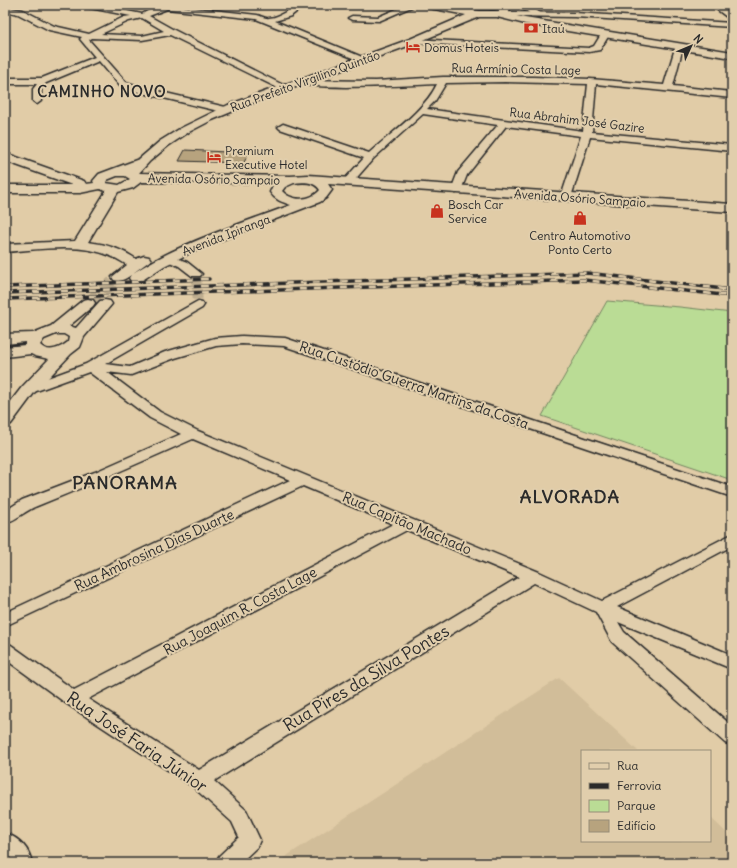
<svg xmlns="http://www.w3.org/2000/svg" width="737" height="868" viewBox="0 0 737 868" font-family="Delius,sans-serif">
	<rect width="100%" height="100%" fill="#e1cca7"/>
	<filter id="ink" filterUnits="userSpaceOnUse"><feTurbulence type="fractalNoise" baseFrequency=".025" numOctaves="2"/><feDisplacementMap in="SourceGraphic" scale="8" xChannelSelector="R" yChannelSelector="G"/><feConvolveMatrix kernelMatrix="1 2 1 2 8 2 1 2 1" color-interpolation-filters="sRGB"/></filter>
	<g filter="url(#ink)">
		<path fill="#d1bd99" d="M 559,678 L 638,751 L 582,751 L 582,841 L 710,841 L 710,817 L 732,838 L 732,863 L 276,863 Z"/>
		<path fill="#badc95" stroke="#728460" d="M 607,301 L 680,307 L 732,313 L 732,480 L 542,416 Z"/>
		<path fill="#b7a37e" stroke="#2b2b2b" d="M 185,150 L 248,153 L 244,163 L 179,161 Z"/>
		<g fill="none" stroke-linecap="round" stroke-linejoin="round">
			<path stroke="#bdac8e" stroke-width="10" stroke-dasharray="10 5.5" stroke-linecap="butt" d="M 196,274 L 198,305"/>
			<path stroke="#bdac8e" stroke-width="13" stroke-dasharray="13 6" stroke-linecap="butt" d="M 88,303 L 119,277"/>
			<defs>
				<g id="minor">
					<path d="M 81,5 L 97,5 L 142,14 L 157,6 L 169,5 L 257,15 C 261,16 266,19 269,18 C 283,17 291,5 305,5 L 291,16 L 275,21 L 367,59 L 363,61 L 360,61 L 256,19 L 167,9 L 149,16 L 174,30 L 287,87 L 286,89 L 280,89 L 170,35 L 142,40 L 92,38 L 89,40 L 126,82 L 144,88 L 230,108 L 231,110 L 230,112 L 227,113 L 138,92 L 120,86 L 99,61 L 46,83 L 41,89 L 41,101 L 37,104 L 33,101 L 33,89 L 37,84 L 5,84 L 5,78 L 42,78 L 95,57 L 80,39 L 82,37 L 49,30 L 18,14 L 5,11 L 5,7 L 23,10 L 54,26 L 89,34 L 124,17 L 131,16 L 85,7 ZM 142,18 L 164,31 L 142,36 L 101,34 L 129,21 Z"/>
					<path d="M 406,5 L 416,5 L 379,21 L 352,20 L 348,18 L 352,16 L 378,17 Z"/>
					<path d="M 711,5 L 719,5 L 732,15 L 732,21 Z"/>
					<path d="M 501,12 L 575,13 L 732,23 L 732,27 L 575,17 L 504,16 L 500,14 Z"/>
					<path d="M 602,33 L 605,33 L 609,35 L 600,50 L 589,52 L 413,43 L 409,41 L 413,39 L 589,48 L 594,46 Z"/>
					<path d="M 676,45 L 682,45 L 683,47 L 673,86 L 732,92 L 732,98 L 596,84 L 592,132 L 732,145 L 732,151 L 590,137 L 571,197 L 566,200 L 561,197 L 581,136 L 506,126 L 467,175 L 461,190 L 456,193 L 451,190 L 458,172 L 498,125 L 423,114 L 373,159 L 352,183 L 348,184 L 343,181 L 364,158 L 280,129 L 278,127 L 283,124 L 286,125 L 369,153 C 390,134 425,110 437,84 C 417,85 304,91 295,82 L 296,80 L 376,81 L 443,77 L 533,77 L 590,79 L 664,85 ZM 505,82 L 588,84 L 583,131 L 427,109 L 435,101 L 446,83 Z"/>
					<path d="M 169,255 L 187,262 L 202,274 L 200,276 L 192,276 L 179,266 L 165,260 L 163,258 L 165,256 Z"/>
					<path d="M 198,301 L 202,302 L 204,305 L 202,308 L 105,364 L 130,367 L 165,352 L 215,338 L 242,336 L 285,338 L 732,487 L 732,497 L 284,346 L 242,344 L 216,346 L 175,358 L 131,375 L 107,372 L 160,412 L 198,431 L 539,572 L 602,601 L 732,534 L 732,546 L 617,607 L 732,655 L 732,669 L 618,622 L 624,632 L 732,726 L 732,745 L 725,743 L 612,642 L 596,612 L 534,583 L 214,781 L 246,810 L 260,840 L 257,847 L 240,863 L 216,863 L 219,856 L 239,837 L 232,822 L 192,786 L 67,704 L 5,659 L 5,643 L 11,645 L 74,690 L 393,524 L 303,486 L 5,626 L 5,613 L 290,480 L 193,439 C 141,462 90,485 37,506 C 26,510 17,520 5,523 L 5,511 L 22,500 L 95,472 L 181,434 L 150,418 L 89,372 L 28,394 L 23,393 L 21,390 L 23,387 L 86,364 ZM 407,530 L 519,577 L 199,770 L 88,699 Z"/>
				</g>
				<g id="tertiary">
					<path d="M 425,5 L 442,5 L 480,11 L 501,11 L 487,7 L 486,5 L 506,5 L 510,11 L 508,14 L 525,18 L 732,52 L 732,58 L 525,24 L 497,17 L 479,17 L 416,43 L 260,100 L 212,120 L 189,132 L 168,146 L 150,161 L 139,173 L 290,176 L 308,175 L 732,204 L 732,212 L 328,184 L 332,190 L 326,198 L 320,202 L 198,249 L 164,266 L 141,281 L 136,282 L 131,281 L 129,278 L 131,275 C 125,279 121,282 114,280 L 112,277 L 127,265 C 92,240 46,249 5,252 L 5,244 L 75,241 L 106,191 L 100,189 L 80,193 L 5,193 L 5,185 L 72,185 L 5,161 L 5,153 L 84,181 L 86,184 L 94,183 L 93,181 L 99,174 L 139,159 L 160,141 L 181,128 L 228,105 L 410,39 L 466,15 L 429,8 ZM 117,176 L 125,176 L 130,179 L 119,185 L 106,183 L 107,180 ZM 141,182 L 274,183 L 270,192 C 275,200 282,202 291,205 C 237,225 182,242 133,273 L 151,260 L 149,257 L 144,256 L 136,259 C 122,249 105,244 88,242 L 118,192 L 133,188 ZM 294,183 C 303,182 314,181 320,190 C 311,201 292,202 282,191 L 285,187 Z"/>
					<path d="M 518,5 L 528,5 L 542,14 L 540,16 L 534,16 Z"/>
					<path d="M 88,299 L 93,300 L 95,303 L 93,306 L 69,326 L 76,328 L 100,301 L 105,300 L 110,301 L 112,304 L 84,337 L 80,347 L 71,354 L 34,393 L 11,424 L 5,425 L 5,409 L 22,387 L 49,359 L 35,356 L 31,354 L 5,357 L 5,347 L 25,345 L 25,342 L 5,344 L 5,334 L 33,333 L 51,326 L 83,300 ZM 56,334 L 64,334 L 69,337 L 68,342 C 59,349 48,353 40,345 L 44,339 Z"/>
					<path d="M 5,833 C 19,838 29,848 32,863 L 6,863 L 5,861 Z"/>
				</g>
			</defs>
			<use href="#minor" stroke="#2b2b2b" stroke-width="3"/>
			<use href="#tertiary" stroke="#2b2b2b" stroke-width="3"/>
			<use href="#minor" fill="#e1ceac" fill-rule="evenodd"/>
			<use href="#tertiary" fill="#e1ceac" fill-rule="evenodd"/>
			<defs>
				<g id="rail">
					<path d="M 5,287 L 209,279"/>
					<path d="M 5,293 L 587,273 L 732,290"/>
					<path d="M 5,299 L 584,280 L 732,296"/>
				</g>
			</defs>
			<use href="#rail" stroke="#2b2b2b" stroke-width="3.5"/>
			<use href="#rail" stroke="#e1ceac" stroke-width="2.5" stroke-dasharray="7" stroke-linecap="butt"/>
		</g>
	</g>
	<defs>
		<symbol id="bank-bare" viewBox="-9 -9 18 18"><path d="M-6-4H6V4H-6ZM0-2.3a2.3 2.3 0 1 0 0 4.6a2.3 2.3 0 1 0 0-4.6Z" fill="#c8321e" stroke="#e1ceac" stroke-width="2.5" paint-order="stroke"/></symbol>
		<symbol id="hotel-bare" viewBox="-9 -9 18 18"><path d="M-6-4.5h1.5V1H6V5H4.5V3h-9V5H-6ZM-4 0a1.8 1.8 0 1 1 3.6 0ZM.5 0V-2.5h3Q6-2.5 6 0Z" fill="#c8321e" stroke="#e1ceac" stroke-width="2.5" paint-order="stroke"/></symbol>
		<symbol id="shop-bare" viewBox="-9 -9 18 18"><path d="M-5-2.5h2.3a2.7 3.5 0 0 1 5.4 0H5L5.5 6h-11ZM-1.5-2.5h3a1.5 2.3 0 0 0-3 0Z" fill="#c8321e" stroke="#e1ceac" stroke-width="2.5" paint-order="stroke"/></symbol>
	</defs>
	<g fill-rule="evenodd">
		<use href="#bank-bare" x="521" y="18" width="20" height="20"/>
		<use href="#hotel-bare" x="403" y="37" width="20" height="20"/>
		<use href="#hotel-bare" x="204" y="147" width="20" height="20"/>
		<use href="#shop-bare" x="427" y="201" width="20" height="20"/>
		<use href="#shop-bare" x="570" y="208" width="20" height="20"/>
	</g>
	<g text-anchor="middle" dominant-baseline="central" stroke-width="4" stroke-linejoin="round" paint-order="stroke">
		<g font-size="12" fill="#2b2b2b" stroke="#e1ceac" text-anchor="start">
			<text x="542" y="28">Itaú</text>
			<text x="424" y="47">Domus Hoteis</text>
			<text x="225" y="150">Premium<tspan x="225" dy="14">Executive Hotel</tspan></text>
			<text x="448" y="204">Bosch Car<tspan x="448" dy="14">Service</tspan></text>
			<text x="580" y="235" text-anchor="middle">Centro Automotivo<tspan x="580" dy="14">Ponto Certo</tspan></text>
		</g>
		<g font-size="12" fill="#2b2b2b" stroke="#e1ceac">
			<text transform="translate(516 69) rotate(1)">Rua Armínio Costa Lage</text>
			<text transform="translate(305 81) rotate(-20)">Rua Prefeito Virgilino Quintão</text>
			<text transform="translate(577 120) rotate(7)">Rua Abrahim José Gazire</text>
			<text transform="translate(214 179) rotate(1)">Avenida Osório Sampaio</text>
			<text transform="translate(580 198) rotate(4)">Avenida Osório Sampaio</text>
			<text transform="translate(226 235) rotate(-21)">Avenida Ipiranga</text>
		</g>
		<g font-size="14" fill="#2b2b2b" stroke="#e1ceac">
			<text transform="translate(414 385) rotate(19)">Rua Custódio Guerra Martins da Costa</text>
			<text transform="translate(407 523) rotate(23)">Rua Capitão Machado</text>
			<text transform="translate(154 550) rotate(-25)">Rua Ambrosina Dias Duarte</text>
			<text transform="translate(240 611) rotate(-28)">Rua Joaquim R. Costa Lage</text>
		</g>
		<g font-size="15" font-weight="bold" letter-spacing="1" fill="#2b2b2b" stroke="#e1ceac">
			<text x="102" y="91">CAMINHO NOVO</text>
		</g>
		<g font-size="17" fill="#2b2b2b" stroke="#e1ceac">
			<text transform="translate(366 678) rotate(-31)">Rua Pires da Silva Pontes</text>
			<text transform="translate(137 742) rotate(34)">Rua José Faria Júnior</text>
		</g>
		<g font-size="18" font-weight="bold" letter-spacing="1" fill="#2b2b2b" stroke="#e1ceac">
			<text x="125" y="482">PANORAMA</text>
			<text x="570" y="496">ALVORADA</text>
		</g>
	</g>
	<rect width="737" height="868" fill="none" stroke="#e1ceac" stroke-width="20"/>
	<rect x="10" y="10" width="717" height="848" fill="none" stroke="#2b2b2b" stroke-width="1.5" filter="url(#ink)"/>
	<rect x="581" y="750" width="130" height="92" fill="#e1ceac" stroke="#988d78"/>
	<rect x="589" y="763" width="20" height="6" fill="#e1ceac" stroke="#988d78"/>
	<text x="617" y="770" font-size="12" fill="#2b2b2b">Rua</text>
	<rect x="589" y="783" width="20" height="6" fill="#2b2b2b" stroke="#988d78"/>
	<text x="617" y="790" font-size="12" fill="#2b2b2b">Ferrovia</text>
	<rect x="589" y="800" width="20" height="12" fill="#badc95" stroke="#988d78"/>
	<text x="617" y="810" font-size="12" fill="#2b2b2b">Parque</text>
	<rect x="589" y="820" width="20" height="12" fill="#b7a37e" stroke="#988d78"/>
	<text x="617" y="830" font-size="12" fill="#2b2b2b">Edifício</text>
	<g transform="translate(691 46) rotate(46)" stroke="#e1ceac" stroke-width="3" paint-order="stroke">
	<path d="M0-3L7 15L0 10L-7 15Z" fill="#2b2b2b"/>
	<text y="-6" font-size="11" font-weight="bold" text-anchor="middle" fill="#2b2b2b">N</text>
	</g>
</svg>
